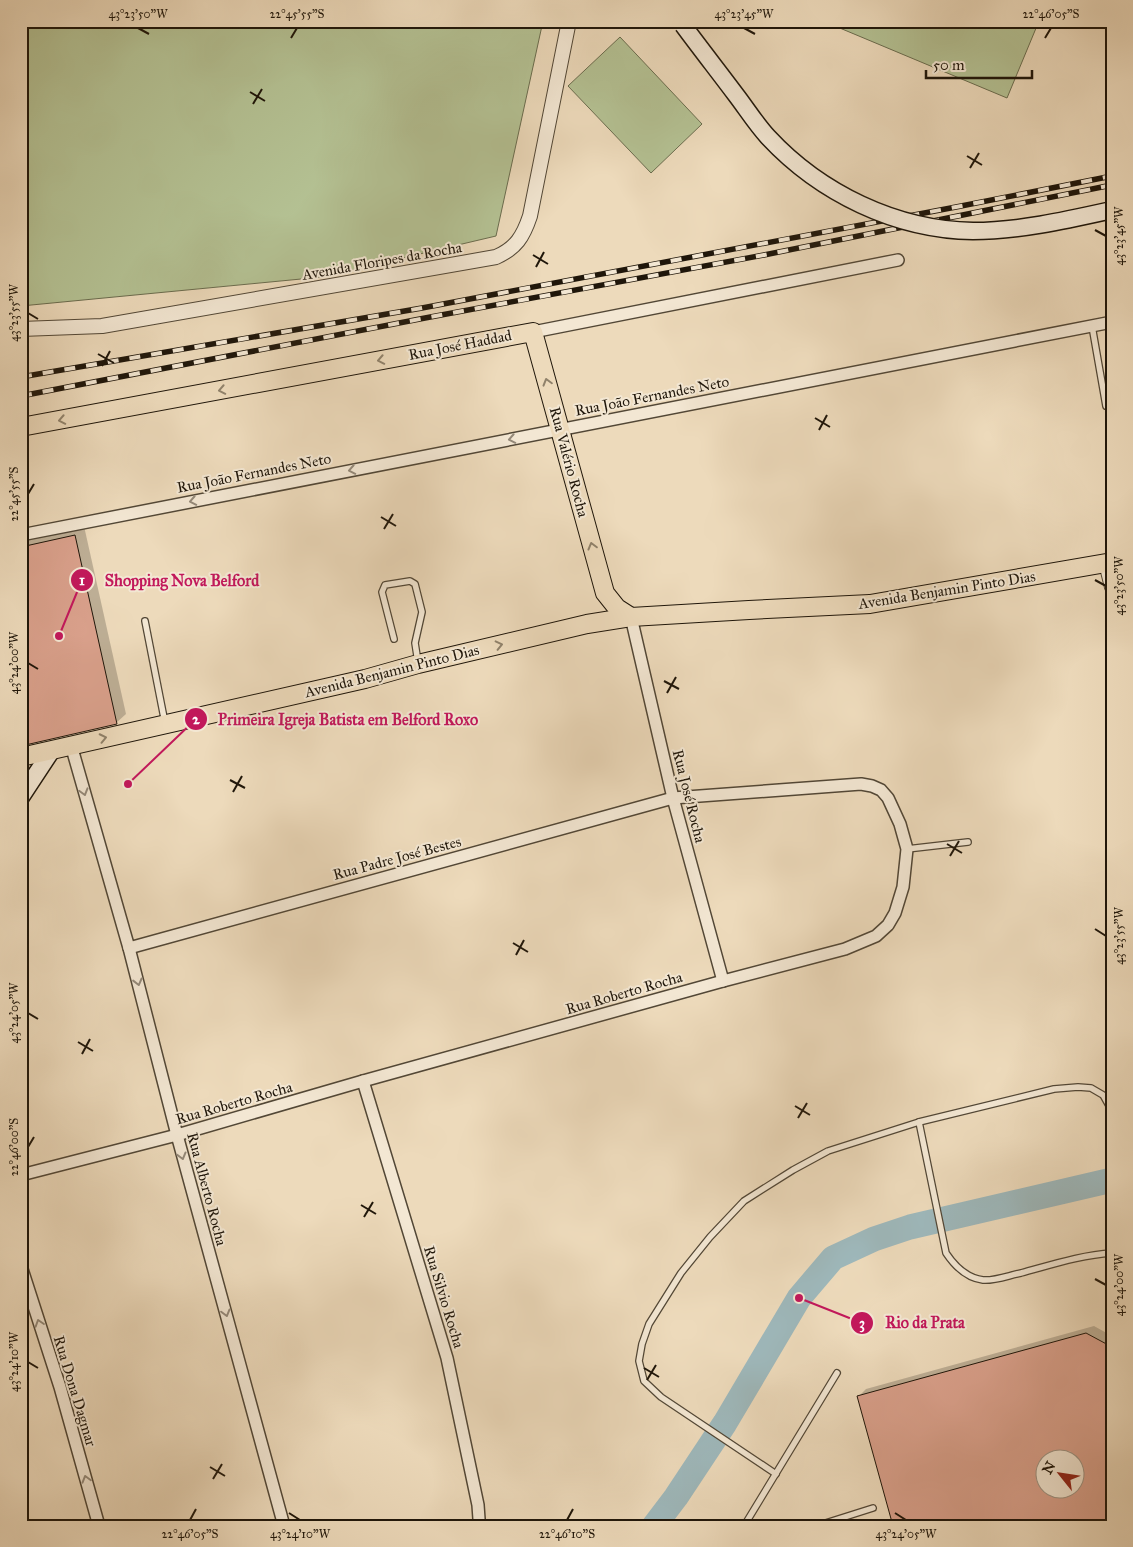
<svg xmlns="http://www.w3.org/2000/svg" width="1133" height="1547" viewBox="0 0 1133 1547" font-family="'IM FELL Great Primer',serif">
	<rect width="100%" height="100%" fill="#eddabb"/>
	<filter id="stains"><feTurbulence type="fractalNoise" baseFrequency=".004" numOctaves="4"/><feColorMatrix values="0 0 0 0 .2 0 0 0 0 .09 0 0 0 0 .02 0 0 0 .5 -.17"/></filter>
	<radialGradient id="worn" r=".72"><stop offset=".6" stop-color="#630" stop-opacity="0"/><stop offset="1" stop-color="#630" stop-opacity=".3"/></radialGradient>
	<g fill="#b4c193" stroke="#6a6c4e">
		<path d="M 21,21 L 543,21 L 496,236 L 322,277 L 21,306 Z"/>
		<path d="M 823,21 L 1039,21 L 1007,98 Z"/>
		<path d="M 620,37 L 702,124 L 651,173 L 568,86 Z"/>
	</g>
	<g fill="#0003" fill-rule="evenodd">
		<path d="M 84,526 L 126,714 L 116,723 L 21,746 L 21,540 Z"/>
		<path d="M 1094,1326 L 1112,1336 L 1112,1526 L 859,1396 L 866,1389 ZM 1046,1460 L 1076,1460 L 1076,1490 L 1046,1490 Z"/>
	</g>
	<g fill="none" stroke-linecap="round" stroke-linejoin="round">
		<path stroke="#9eb8bb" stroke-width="25" d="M 654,1526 L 676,1497 L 725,1423 L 799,1298 L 833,1258 L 874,1239 L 910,1227 L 1112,1180"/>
	</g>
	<g fill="#d9a08b" stroke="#1f160a" fill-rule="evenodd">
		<path d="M 75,535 L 117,724 L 21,746 L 21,547 Z"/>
		<path d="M 1086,1333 L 1112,1347 L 1112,1526 L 893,1526 L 857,1396 ZM 1046,1460 L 1076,1460 L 1076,1490 L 1046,1490 Z"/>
	</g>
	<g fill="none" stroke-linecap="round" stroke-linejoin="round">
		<defs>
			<g id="service">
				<path d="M 1092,326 L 1106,406"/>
				<path d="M 145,621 L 165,723"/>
				<path d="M 394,639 L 382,592 L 385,585 L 410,581 L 415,584 L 422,612 L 415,643 L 418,662"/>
				<path d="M 907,849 L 968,842"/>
				<path d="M 919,1122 L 946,1253 C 954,1265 967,1278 983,1280 C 995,1281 1010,1275 1021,1273 C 1051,1265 1081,1255 1112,1253"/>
				<path d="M 776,1474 L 661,1397 L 644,1381 L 639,1361 L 642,1344 L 649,1324 L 681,1273 L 710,1237 L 744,1201 L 793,1170 L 828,1151 L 919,1122 L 1054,1089 L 1078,1087 L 1091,1088 L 1103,1095 L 1112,1111"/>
				<path d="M 744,1526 L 837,1373"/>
				<path d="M 816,1526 L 873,1508"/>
			</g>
			<g id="minor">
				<path d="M 533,332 L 898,260"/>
				<path d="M 21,535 L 1112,322"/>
				<path d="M 631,617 L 673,798 L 723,981"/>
				<path d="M 71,745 L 129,948 L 177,1135 L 284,1526"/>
				<path d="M 363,1081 L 447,1358 L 478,1505 L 479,1519 L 478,1526"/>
				<path d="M 21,1175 L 177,1135 L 363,1081 L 723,981 L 845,949 L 876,936 L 888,925 L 895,913 L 903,887 L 907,849 L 900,824 L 888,798 L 881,790 L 872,786 L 861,784 L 673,798 L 129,948"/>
				<path d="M 21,1266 L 60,1387 L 99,1526"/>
			</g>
			<g id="tertiary">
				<path d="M 21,329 L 102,326 L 496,257 C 516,248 523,237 530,216 L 569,21"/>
				<path d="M 1106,563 L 1112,587"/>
			</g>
			<path id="secondary" d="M 21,797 L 52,750"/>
			<g id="primary">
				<path d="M 21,427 L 533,332 L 605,593 L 617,608 L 631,617"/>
				<path d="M 21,757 L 365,679 L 418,664 L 587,624 L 631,617 L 749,610 L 870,604 L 1112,562"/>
			</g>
		</defs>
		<use href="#service" stroke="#524736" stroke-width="8"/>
		<use href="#minor" stroke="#524736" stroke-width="14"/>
		<use href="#tertiary" stroke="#524736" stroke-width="16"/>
		<use href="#secondary" stroke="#1f160a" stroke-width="19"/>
		<use href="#primary" stroke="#1f160a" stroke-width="20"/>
		<use href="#service" stroke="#f3e7d3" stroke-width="5.5"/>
		<use href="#minor" stroke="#f3e7d3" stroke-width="11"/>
		<use href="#tertiary" stroke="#f3e7d3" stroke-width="14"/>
		<use href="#secondary" stroke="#f3e7d3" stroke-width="16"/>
		<use href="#primary" stroke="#eddabb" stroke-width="18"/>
		<defs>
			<g id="rail">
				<path d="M 21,377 L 422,308 L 956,207 L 1112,176"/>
				<path d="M 21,396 L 425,318 L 764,255 L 1112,185"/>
			</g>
		</defs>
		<use href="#rail" stroke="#1f160a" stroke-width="5.5"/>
		<use href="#rail" stroke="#f3e7d3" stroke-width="4" stroke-dasharray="11" stroke-linecap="butt"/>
		<defs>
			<path id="secondary-bridge" d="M 683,25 C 700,48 718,71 736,95 C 746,108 756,124 768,137 C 820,193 896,230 973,231 C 1019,231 1067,220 1112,210"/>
		</defs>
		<use href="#secondary-bridge" stroke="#1f160a" stroke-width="19" stroke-linecap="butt"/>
		<use href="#secondary-bridge" stroke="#f3e7d3" stroke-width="16"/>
	</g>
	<defs><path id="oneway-chevron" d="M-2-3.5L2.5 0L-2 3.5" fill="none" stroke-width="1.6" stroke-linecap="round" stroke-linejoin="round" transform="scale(1.25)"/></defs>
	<g stroke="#90826b">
		<use href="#oneway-chevron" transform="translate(381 360) rotate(169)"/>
		<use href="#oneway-chevron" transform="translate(547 382) rotate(-106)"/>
		<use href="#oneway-chevron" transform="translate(222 390) rotate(169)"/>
		<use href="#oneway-chevron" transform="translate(62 420) rotate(169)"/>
		<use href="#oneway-chevron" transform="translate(592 546) rotate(-105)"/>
		<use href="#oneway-chevron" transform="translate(499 645) rotate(-13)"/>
		<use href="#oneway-chevron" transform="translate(103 738) rotate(-12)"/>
	</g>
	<g stroke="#948979">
		<use href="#oneway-chevron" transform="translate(512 439) rotate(169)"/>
		<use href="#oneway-chevron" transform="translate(352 470) rotate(169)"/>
		<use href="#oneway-chevron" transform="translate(193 501) rotate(169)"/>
		<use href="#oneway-chevron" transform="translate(84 792) rotate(74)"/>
		<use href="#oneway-chevron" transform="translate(138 982) rotate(76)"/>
		<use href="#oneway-chevron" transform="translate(182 1156) rotate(75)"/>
		<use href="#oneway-chevron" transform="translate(226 1313) rotate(75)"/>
		<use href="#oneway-chevron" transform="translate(39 1323) rotate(-108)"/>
		<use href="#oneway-chevron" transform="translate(86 1479) rotate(-106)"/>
	</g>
	<path fill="none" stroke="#1f160a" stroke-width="2" d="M 138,28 L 149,34M 744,28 L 755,34M 291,38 L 297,28M 1045,38 L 1051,28M 250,92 L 265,101M 253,104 L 262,89M 967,156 L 982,165M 970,168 L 979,153M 1095,230 L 1106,236M 533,255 L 548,264M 536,267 L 544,252M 28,313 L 38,319M 98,354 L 114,363M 102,366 L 110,351M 815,418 L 830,427M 819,430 L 827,415M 28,494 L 34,484M 381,517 L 396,526M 384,529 L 393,514M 1095,580 L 1106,586M 28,663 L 38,669M 664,681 L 679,689M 667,693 L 676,677M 230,780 L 245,788M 233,792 L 242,776M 947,844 L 962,853M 950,856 L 959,841M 1095,929 L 1106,936M 513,943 L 528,952M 516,955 L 524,940M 28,1013 L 38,1019M 78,1042 L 93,1051M 82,1054 L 90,1039M 795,1106 L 810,1115M 798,1118 L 807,1103M 28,1147 L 34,1137M 361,1205 L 376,1214M 364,1217 L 373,1202M 1095,1279 L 1106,1285M 28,1362 L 38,1368M 644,1368 L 659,1377M 647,1380 L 656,1365M 210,1467 L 225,1476M 213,1479 L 222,1464M 289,1513 L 300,1520M 895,1513 L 906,1520M 190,1520 L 196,1509M 567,1520 L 573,1509"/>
	<g text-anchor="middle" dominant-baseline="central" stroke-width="4" stroke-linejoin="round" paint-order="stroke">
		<g font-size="15" fill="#1f160a" stroke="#f3e7d3">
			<text transform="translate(382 261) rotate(-10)">Avenida Floripes da Rocha</text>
			<text transform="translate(460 345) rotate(-11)">Rua José Haddad</text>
			<text transform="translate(652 396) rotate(-11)">Rua João Fernandes Neto</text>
			<text transform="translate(569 462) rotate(75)">Rua Valério Rocha</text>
			<text transform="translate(254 473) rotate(-11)">Rua João Fernandes Neto</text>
			<text transform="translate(947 590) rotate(-9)">Avenida Benjamin Pinto Dias</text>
			<text transform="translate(392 671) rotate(-14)">Avenida Benjamin Pinto Dias</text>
			<text transform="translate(689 796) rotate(76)">Rua José Rocha</text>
			<text transform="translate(397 858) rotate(-15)">Rua Padre José Bestes</text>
			<text transform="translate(624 993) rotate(-16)">Rua Roberto Rocha</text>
			<text transform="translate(234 1103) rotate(-16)">Rua Roberto Rocha</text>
			<text transform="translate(207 1189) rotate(75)">Rua Alberto Rocha</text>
			<text transform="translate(444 1297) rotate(73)">Rua Silvio Rocha</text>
			<text transform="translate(75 1391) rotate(73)">Rua Dona Dagmar</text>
		</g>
	</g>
	<path fill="none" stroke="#c2185b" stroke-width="2" d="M59 636L82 580M128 784L196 719M799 1298L862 1323"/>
	<g fill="#c2185b" stroke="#f3e7d3" stroke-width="2">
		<circle cx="59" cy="636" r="5"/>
		<circle cx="128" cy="784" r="5"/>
		<circle cx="799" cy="1298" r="5"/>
		<circle cx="82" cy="580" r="12"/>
		<circle cx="196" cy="719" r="12"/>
		<circle cx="862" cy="1323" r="12"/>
	</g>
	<g font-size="15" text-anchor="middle" font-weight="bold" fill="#fff">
		<text x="82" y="585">1</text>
		<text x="196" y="724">2</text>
		<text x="862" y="1328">3</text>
	</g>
	<g font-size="16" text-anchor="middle" font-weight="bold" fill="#c2185b" stroke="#f3e7d3" stroke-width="4" stroke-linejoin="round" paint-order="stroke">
		<text x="182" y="586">Shopping Nova Belford</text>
		<text x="348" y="725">Primeira Igreja Batista em Belford Roxo</text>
		<text x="925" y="1328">Rio da Prata</text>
	</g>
	<rect width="1133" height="1547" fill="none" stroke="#eddabb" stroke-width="55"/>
	<g transform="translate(1060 1474) rotate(300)"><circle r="24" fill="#f3e7d3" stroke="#9e9383"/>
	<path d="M0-4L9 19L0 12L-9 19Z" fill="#8f2418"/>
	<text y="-8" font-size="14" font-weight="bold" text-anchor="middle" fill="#1f160a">N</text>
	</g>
	<path d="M926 70v8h106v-8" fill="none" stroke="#1f160a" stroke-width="2.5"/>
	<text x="933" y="70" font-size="15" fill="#1f160a" stroke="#f3e7d3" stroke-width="4" paint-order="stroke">50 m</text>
	<rect x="28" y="28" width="1078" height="1492" fill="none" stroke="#1f160a" stroke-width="2"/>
	<g font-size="12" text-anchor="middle" fill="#1f160a">
		<text x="138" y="18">43°23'50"W</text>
		<text x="297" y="18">22°45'55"S</text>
		<text x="744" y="18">43°23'45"W</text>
		<text x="1051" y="18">22°46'05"S</text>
		<text transform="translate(1119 236) rotate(-90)" y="4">43°23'45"W</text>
		<text transform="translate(14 313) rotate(-90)" y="4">43°23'55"W</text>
		<text transform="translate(14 494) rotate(-90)" y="4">22°45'55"S</text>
		<text transform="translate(1119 586) rotate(-90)" y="4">43°23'50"W</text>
		<text transform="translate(14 663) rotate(-90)" y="4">43°24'00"W</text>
		<text transform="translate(1119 936) rotate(-90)" y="4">43°23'55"W</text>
		<text transform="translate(14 1013) rotate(-90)" y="4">43°24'05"W</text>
		<text transform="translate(14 1147) rotate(-90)" y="4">22°46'00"S</text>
		<text transform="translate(1119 1285) rotate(-90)" y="4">43°24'00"W</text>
		<text transform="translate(14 1362) rotate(-90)" y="4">43°24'10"W</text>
		<text x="190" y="1538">22°46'05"S</text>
		<text x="300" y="1538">43°24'10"W</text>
		<text x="567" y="1538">22°46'10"S</text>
		<text x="906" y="1538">43°24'05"W</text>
	</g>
	<rect width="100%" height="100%" filter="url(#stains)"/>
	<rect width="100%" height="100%" fill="url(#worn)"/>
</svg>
